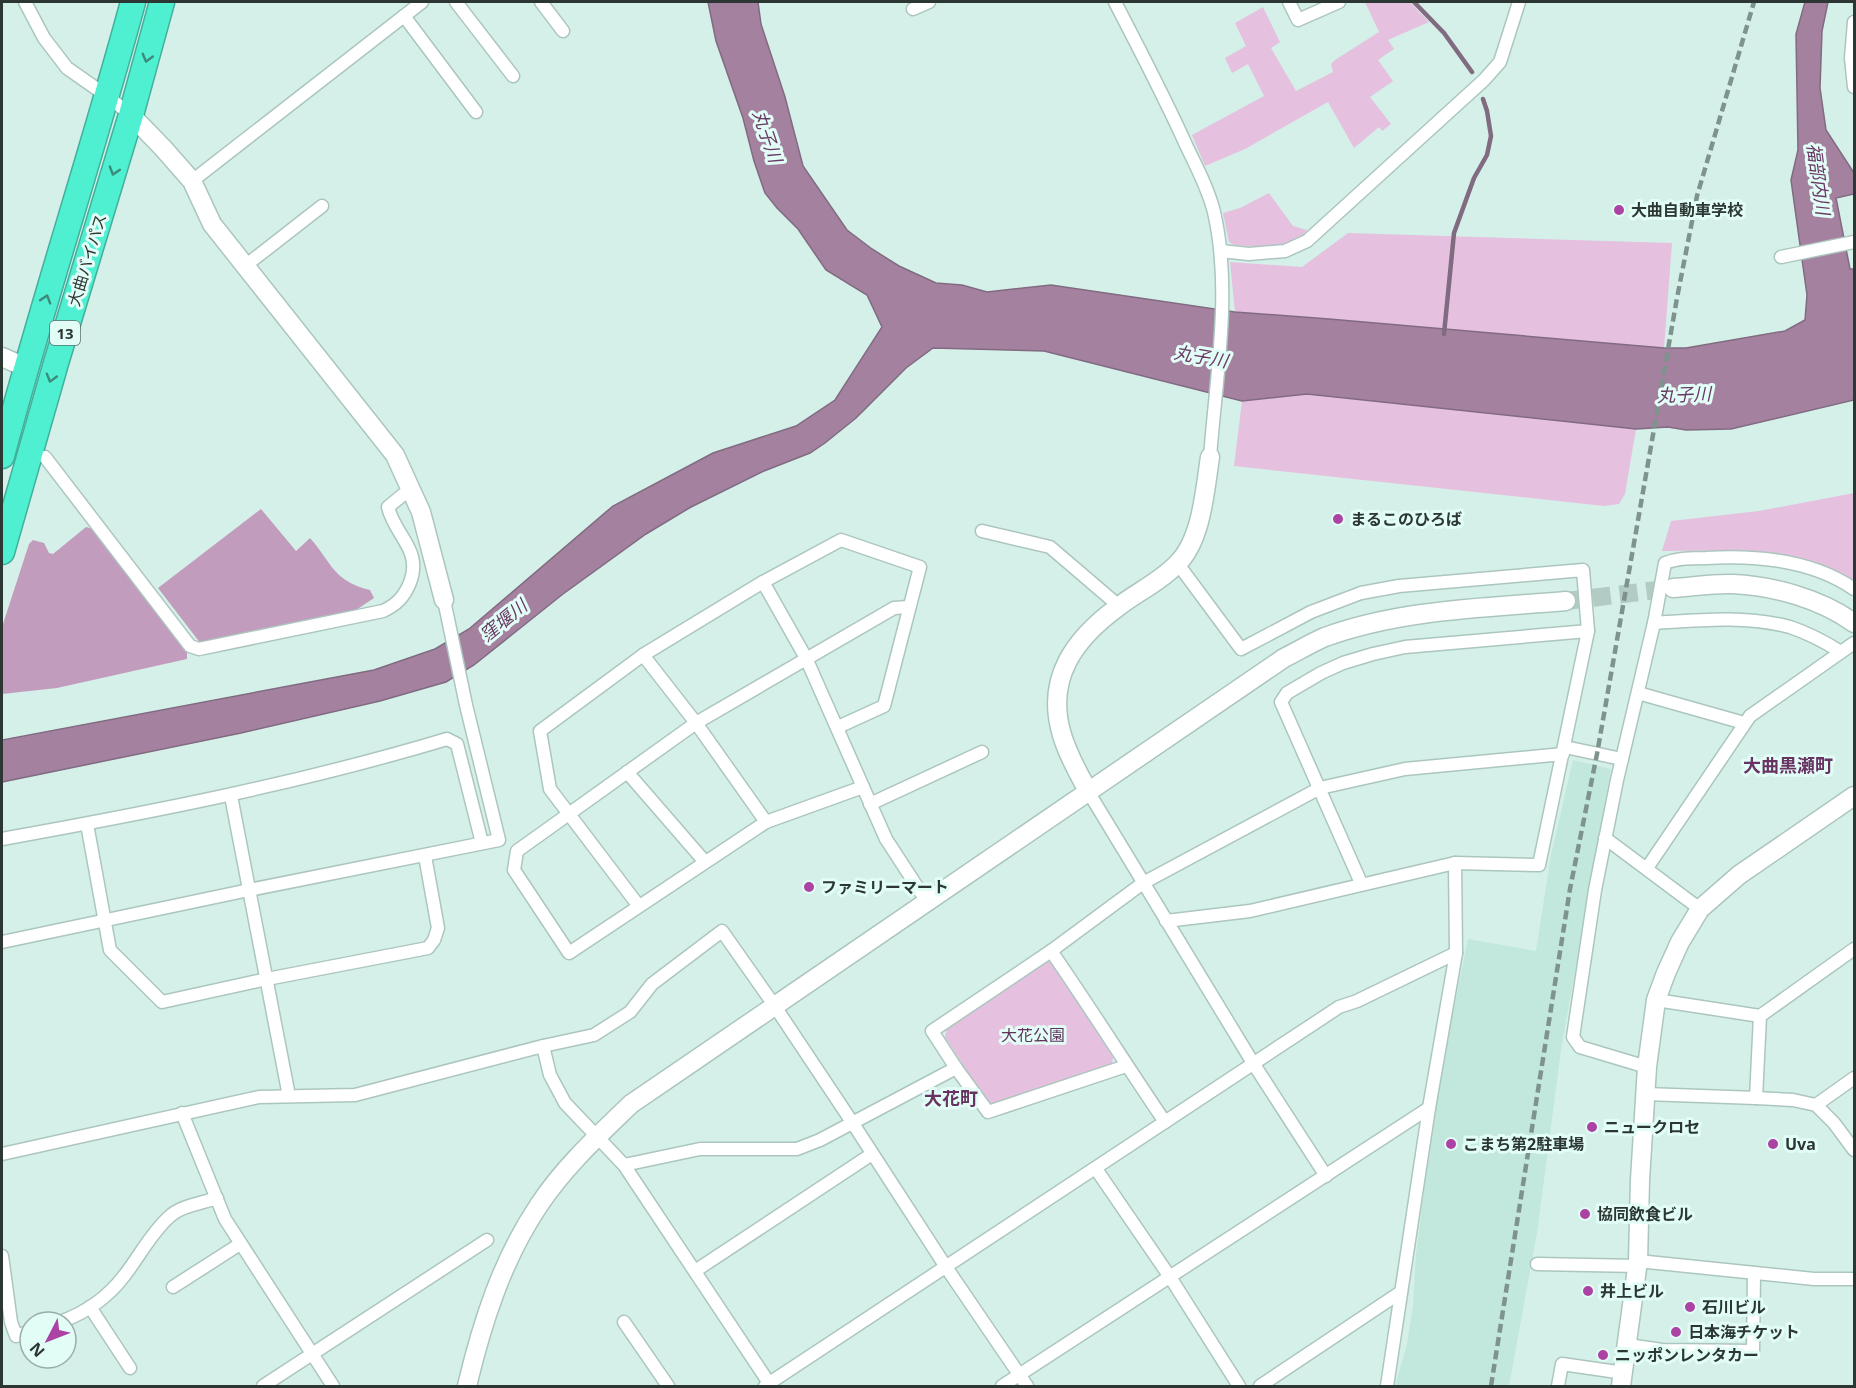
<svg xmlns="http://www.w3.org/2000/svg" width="1856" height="1388" viewBox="0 0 1856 1388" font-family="'Noto Sans','Noto Sans JP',sans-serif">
	<rect width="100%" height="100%" fill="#d4f0e9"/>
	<path fill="#c2e7dd" d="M 1573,760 L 1611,769 L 1561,1050 L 1537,1233 L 1509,1386 L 1395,1386 L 1407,1344 L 1413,1307 L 1416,1254 L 1437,1090 L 1468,939 L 1536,951 L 1551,855 Z"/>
	<g fill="#e5c0df">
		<path d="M 1365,2 L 1410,2 L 1429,22 L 1388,40 L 1394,49 L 1378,60 L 1393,81 L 1370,97 L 1391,124 L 1382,131 L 1379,127 L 1354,148 L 1328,102 L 1245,149 L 1205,166 L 1192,135 L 1264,96 L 1248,64 L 1232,73 L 1225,58 L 1246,46 L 1235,23 L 1263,7 L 1280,42 L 1271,48 L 1296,91 L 1333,72 L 1331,64 L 1335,60 L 1379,32 Z"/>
		<path d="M 1269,193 L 1293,226 L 1307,230 C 1291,251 1258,247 1234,245 L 1229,242 L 1223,213 L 1240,208 Z"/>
		<path d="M 1348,233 L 1672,243 L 1664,348 L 1329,319 L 1235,312 L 1230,262 L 1302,267 Z"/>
		<path d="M 1307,394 L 1636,429 L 1625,494 L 1619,504 L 1604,506 L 1234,466 L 1242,401 Z"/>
		<path d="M 1854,493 L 1854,581 C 1787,547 1735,551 1662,551 L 1671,521 L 1759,511 Z"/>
		<path d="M 1044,962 L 1051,962 L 1113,1057 L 1112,1065 L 997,1104 L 987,1102 L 945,1037 L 947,1028 Z"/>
	</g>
	<g fill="#c29cbc">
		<path d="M 261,509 L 296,551 L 310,538 C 332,563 333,581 370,590 L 374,598 L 356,610 L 345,614 L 201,644 L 158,588 Z"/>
		<path d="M 86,527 L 93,529 L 187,651 L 187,659 L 57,688 L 2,694 L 2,627 L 29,544 L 33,540 L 44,543 L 49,553 L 53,554 Z"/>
	</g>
	<path fill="#a581a0" stroke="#816b80" stroke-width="1.5" d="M 708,2 L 758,2 L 761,24 L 785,97 L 803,166 L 847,230 L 872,249 L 899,266 L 936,283 L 962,285 L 987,292 L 1051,285 L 1235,312 L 1329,319 L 1664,348 L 1686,348 L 1785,331 L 1805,320 L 1807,295 L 1791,180 L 1798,150 L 1796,34 L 1805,2 L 1828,2 L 1822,31 L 1820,88 L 1826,130 L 1854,173 L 1854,194 L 1836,198 L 1850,269 L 1854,269 L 1854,400 L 1731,429 L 1686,430 L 1668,427 L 1636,429 L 1307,394 L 1242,401 L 1044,351 L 933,348 L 906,368 L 856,418 L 825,443 L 810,453 L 764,471 L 691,507 L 646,534 L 563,594 L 474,665 L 446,682 L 380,701 L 241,733 L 2,782 L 2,740 L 374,670 L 435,649 L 469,629 L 613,506 L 713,453 L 796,426 L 835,400 L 882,327 L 867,295 L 826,270 L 798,229 L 777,208 L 765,193 L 754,161 L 743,118 L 716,41 Z"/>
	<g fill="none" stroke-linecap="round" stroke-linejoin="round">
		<g stroke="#816b80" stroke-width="4.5">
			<path d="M 1414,2 L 1444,33 L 1472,72"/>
			<path d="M 1444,334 L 1454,233 L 1474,178 L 1487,155 L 1491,136 L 1487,111 L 1483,99"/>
		</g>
		<path stroke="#b2cbc5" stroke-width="18" stroke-dasharray="18 9" stroke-linecap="butt" d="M 1566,601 L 1673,588"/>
		<defs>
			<g id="street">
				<path d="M 25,2 L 44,38 L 67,68 L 107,96 L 131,115"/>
				<path d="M 456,2 L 513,76"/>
				<path d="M 541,2 L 563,31"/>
				<path d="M 1115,2 C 1139,49 1164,96 1186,145 C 1196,166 1208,188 1214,212 C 1232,290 1216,377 1210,457"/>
				<path d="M 1289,2 L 1298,20 L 1339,2"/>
				<path d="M 913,9 L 929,2"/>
				<path d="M 404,16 L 476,112"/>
				<path d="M 1854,22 L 1851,58 L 1854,87"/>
				<path d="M 192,181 L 422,2"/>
				<path d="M 1221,251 L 1249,254 L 1285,251 L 1307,241 L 1484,80 L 1500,62 L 1519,2"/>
				<path d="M 1781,257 L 1854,242"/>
				<path d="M 245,266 L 322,206"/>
				<path d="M 45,457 L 190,646 L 199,649 L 383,611 C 396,605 403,598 409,585 C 424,550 395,537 388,507 L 410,489"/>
				<path d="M 982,531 L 1050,547 L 1119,606"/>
				<path d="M 1178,564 L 1241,649 L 1311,612 L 1361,593 L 1399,586 L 1583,570 L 1588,631 L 1405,647 L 1373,654 L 1343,663 L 1321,673 L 1287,693 L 1281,702 L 1361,883"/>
				<path d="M 763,582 L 806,658 L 886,839 L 927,902"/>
				<path d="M 1841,652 C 1825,642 1808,633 1790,627 C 1746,615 1699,620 1654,623 L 1665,563 C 1678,558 1692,558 1706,558 C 1756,555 1812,560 1854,589"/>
				<path d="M 643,655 L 696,723 L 766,822"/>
				<path d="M 1638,693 L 1744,723"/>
				<path d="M 1565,747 L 1622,759"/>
				<path d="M 627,772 L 705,862"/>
				<path d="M 863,787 L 766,822 L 569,953 L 514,870 L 517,851 L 696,723 L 894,608 L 908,607"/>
				<path d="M 1089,793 L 1253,1063 L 1326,1176"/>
				<path d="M 231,796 L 289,1096"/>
				<path d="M 870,804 L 982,752"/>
				<path d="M 87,824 L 110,950 L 162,1002 L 267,979 L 428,948 L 434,940 L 438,928 L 425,856"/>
				<path d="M 1605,838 L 1700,909"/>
				<path d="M 2,839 C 152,812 301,783 447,739 L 457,744 L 482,843"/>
				<path d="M 1647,868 L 1750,716 L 1854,643"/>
				<path d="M 638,905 L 550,789 L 540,731 L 643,655 L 763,582 L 841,540 L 920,567 L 884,706 L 838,727"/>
				<path d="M 1166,921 L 1250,911 L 1455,863 L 1539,865 L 1588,631"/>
				<path d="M 2,942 L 249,890 L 499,840 L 466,705 L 444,600"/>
				<path d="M 1051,951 C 1090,1007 1126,1065 1165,1122"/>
				<path d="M 1656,1000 L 1760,1016 L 1854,949"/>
				<path d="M 543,1046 L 550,1075 L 565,1103 L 624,1165 L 771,1386"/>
				<path d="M 1647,1067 L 1580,1047 L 1573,1037 L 1595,890 L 1617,780 L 1654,623"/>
				<path d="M 956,1068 L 932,1031 L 1051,951 L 1143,883 L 1320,788 L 1405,769 L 1563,754"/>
				<path d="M 1646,1094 L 1756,1098 L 1793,1100 L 1816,1105 L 1834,1123 L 1854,1150"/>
				<path d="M 1756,1098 L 1760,1016"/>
				<path d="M 1816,1105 L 1854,1078"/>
				<path d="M 182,1113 L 225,1219 L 333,1386"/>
				<path d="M 2,1154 L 259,1097 L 355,1095 L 543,1046 L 594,1035 L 630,1012 L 652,984 L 722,931 L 774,1005 L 852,1122 L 946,1267 L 1027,1386"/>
				<path d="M 624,1165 L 700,1149 L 797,1149 L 820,1140 L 956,1068 L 988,1112 L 1126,1066"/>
				<path d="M 1096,1169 L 1170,1277 L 1239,1386"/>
				<path d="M 2,1256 L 11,1322 L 16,1336 L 30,1331"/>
				<path d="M 1638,1261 L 1814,1279 L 1854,1279"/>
				<path d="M 1537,1264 L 1638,1266"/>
				<path d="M 695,1271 L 872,1154"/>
				<path d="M 173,1287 L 240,1244"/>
				<path d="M 90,1307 L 130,1368"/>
				<path d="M 60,1322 C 85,1313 108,1297 124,1276 C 139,1257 151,1233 169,1217 C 180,1206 202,1203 217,1198"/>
				<path d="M 624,1322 L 668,1386"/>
				<path d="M 1628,1345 L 1662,1350 L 1753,1351 L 1754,1273"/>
				<path d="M 263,1386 L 487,1240"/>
				<path d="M 765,1386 L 1339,1007 L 1357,1001 L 1456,953"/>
				<path d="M 1002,1386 L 1429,1108"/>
				<path d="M 1260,1386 L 1401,1292"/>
				<path d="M 1387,1386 L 1429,1108 L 1456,953 L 1455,863"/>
				<path d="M 1558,1386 L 1562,1364 L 1624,1373"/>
			</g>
			<g id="secondary">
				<path d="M 131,115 L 163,148 L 192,181 L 212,224 L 395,455 L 421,512 L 444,600"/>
				<path d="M 2,357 L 25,367"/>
				<path d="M 1673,588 C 1692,587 1713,583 1733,584 C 1774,586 1821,599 1854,623"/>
				<path d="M 1089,793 C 1079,774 1068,756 1062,735 C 1045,679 1074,639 1118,607 C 1137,592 1160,582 1177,564 C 1202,540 1205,489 1210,457"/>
				<path d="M 467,1386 C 482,1323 502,1260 539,1205 C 564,1167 599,1135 631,1104 L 1284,658 C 1298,651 1311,643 1325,637 C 1402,609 1486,608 1566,601"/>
				<path d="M 1621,1386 L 1638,1261 L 1640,1180 L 1647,1067 L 1656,1000 L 1666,973 L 1680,942 L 1700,909 L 1739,875 L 1854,796"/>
			</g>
			<g id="highway">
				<path d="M 2,456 C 42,304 92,154 133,2"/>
				<path d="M 2,552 L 56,363 L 131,115 L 162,2"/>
			</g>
		</defs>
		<use href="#street" stroke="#acc6bf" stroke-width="15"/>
		<use href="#secondary" stroke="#acc6bf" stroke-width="21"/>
		<use href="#highway" stroke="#43af9b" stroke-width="27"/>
		<use href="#street" stroke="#fff" stroke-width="12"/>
		<use href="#secondary" stroke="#fff" stroke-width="18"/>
		<use href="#highway" stroke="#4fefd2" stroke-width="24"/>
		<path stroke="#7f938e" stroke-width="4.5" stroke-dasharray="9 4.5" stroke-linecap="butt" d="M 1491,1386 L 1570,889 L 1597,754 L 1677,298 L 1697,196 L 1754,2"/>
	</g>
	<defs><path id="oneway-chevron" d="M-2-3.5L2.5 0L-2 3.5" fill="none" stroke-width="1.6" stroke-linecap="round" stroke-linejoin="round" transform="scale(1.5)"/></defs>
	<g stroke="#3c8a7b">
		<use href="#oneway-chevron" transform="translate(147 58) rotate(105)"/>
		<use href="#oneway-chevron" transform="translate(114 171) rotate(107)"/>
		<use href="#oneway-chevron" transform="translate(46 299) rotate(-73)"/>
		<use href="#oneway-chevron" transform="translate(51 378) rotate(106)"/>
	</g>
	<g fill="#ac42a3" stroke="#e1fdf6" stroke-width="2">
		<circle cx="1619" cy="210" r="6"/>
		<circle cx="1338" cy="519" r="6"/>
		<circle cx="809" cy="887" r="6"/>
		<circle cx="1592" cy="1127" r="6"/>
		<circle cx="1451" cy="1144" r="6"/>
		<circle cx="1773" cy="1144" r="6"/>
		<circle cx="1585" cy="1214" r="6"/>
		<circle cx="1588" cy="1291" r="6"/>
		<circle cx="1690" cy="1307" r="6"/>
		<circle cx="1676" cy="1332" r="6"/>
		<circle cx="1603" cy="1355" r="6"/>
	</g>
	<g text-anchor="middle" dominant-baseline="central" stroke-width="6" stroke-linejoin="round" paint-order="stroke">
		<rect fill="#e1fdf6" stroke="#62726e" stroke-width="1.5" x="50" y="321" width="30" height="24" rx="4.5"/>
		<g font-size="15" font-weight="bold" fill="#2c3734">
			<text x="65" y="333">13</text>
		</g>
		<g font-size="16" font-weight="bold" fill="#2c3734" stroke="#e1fdf6" text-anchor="start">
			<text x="1631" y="210">大曲自動車学校</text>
			<text x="1350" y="519">まるこのひろば</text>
			<text x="821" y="887">ファミリーマート</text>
			<text x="1604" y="1127">ニュークロセ</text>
			<text x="1463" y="1144">こまち第2駐車場</text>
			<text x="1785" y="1144">Uva</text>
			<text x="1597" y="1214">協同飲食ビル</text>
			<text x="1600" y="1291">井上ビル</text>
			<text x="1702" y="1307">石川ビル</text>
			<text x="1688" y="1332">日本海チケット</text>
			<text x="1615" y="1355">ニッポンレンタカー</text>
		</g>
		<g font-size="16" fill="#2c3734" stroke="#e1fdf6">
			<text transform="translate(87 260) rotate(-73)">大曲バイパス</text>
		</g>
		<g font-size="16" fill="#62325d" stroke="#e1fdf6">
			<text x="1033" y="1035">大花公園</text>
		</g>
		<g font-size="18" font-style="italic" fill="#693964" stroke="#e1fdf6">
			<text transform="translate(768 136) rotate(71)">丸子川</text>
			<text transform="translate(1819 179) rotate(82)">福部内川</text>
			<text transform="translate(1201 356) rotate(10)">丸子川</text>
			<text transform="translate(1684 394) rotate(-2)">丸子川</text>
			<text transform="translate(503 620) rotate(-39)">窪堰川</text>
		</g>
		<g font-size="18" font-weight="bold" fill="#683362" stroke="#e1fdf6">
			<text x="1788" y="765">大曲黒瀬町</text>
			<text x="951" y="1098">大花町</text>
		</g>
	</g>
	<rect width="1856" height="1388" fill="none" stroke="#2c3734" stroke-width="6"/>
	<g transform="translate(48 1340) rotate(228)"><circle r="28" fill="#e1fdf6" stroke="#99aea8" stroke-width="1.5"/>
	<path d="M0-4.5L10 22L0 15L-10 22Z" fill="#ac42a3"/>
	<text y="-9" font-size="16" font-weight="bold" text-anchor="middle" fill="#2c3734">N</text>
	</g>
</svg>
